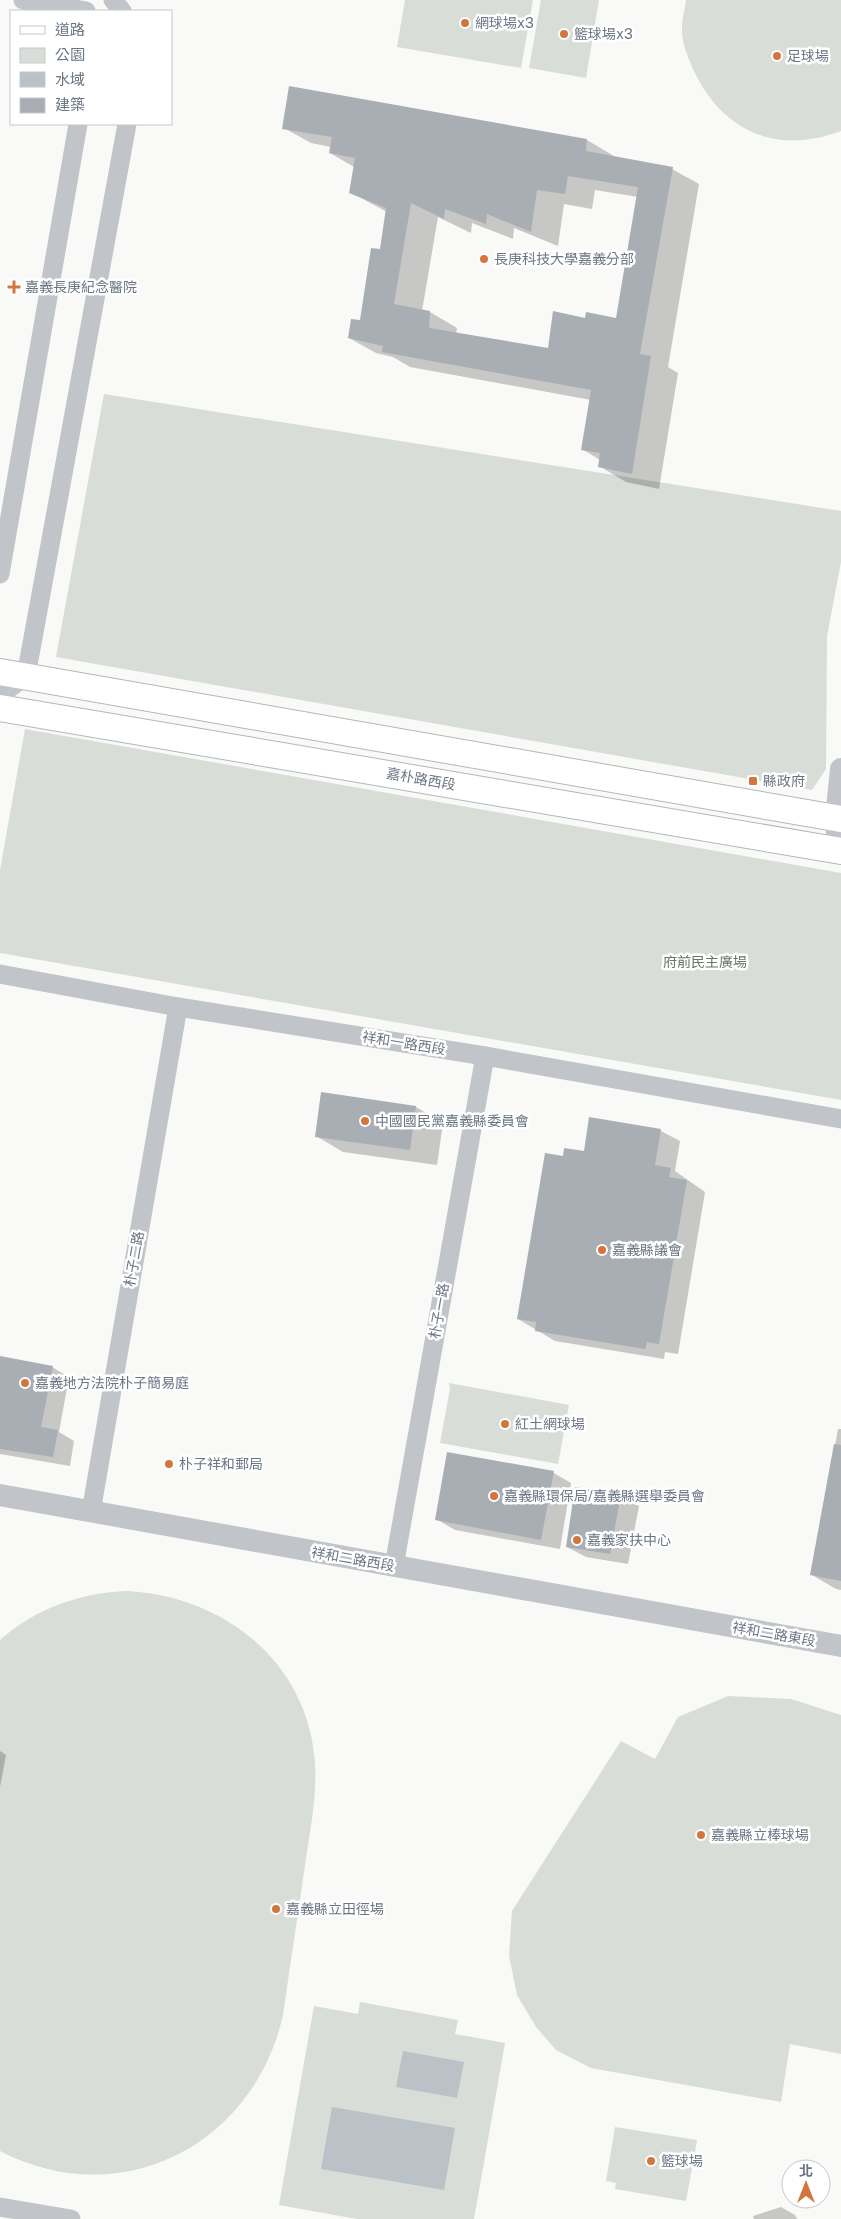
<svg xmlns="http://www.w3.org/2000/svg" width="841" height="2219" viewBox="0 0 841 2219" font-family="'Public Sans','Noto Sans TC',sans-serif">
	<rect width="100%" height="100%" fill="#f9f9f7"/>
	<g fill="#d8ddd7">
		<path d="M 405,0 L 533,0 L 521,68 L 397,47 Z"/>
		<path d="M 541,0 L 599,0 L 586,78 L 529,68 Z"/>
		<path d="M 686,0 L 841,0 L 841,131 C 777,155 723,132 694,71 C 688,57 681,42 682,27 C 682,18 685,9 686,0 Z"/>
		<path d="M 104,394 L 841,511 L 841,562 L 827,636 L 826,769 L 812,790 L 56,657 Z"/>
		<path d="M 25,729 L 841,873 L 841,1100 L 0,953 L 0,870 Z"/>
		<path d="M 449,1383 L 569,1405 L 558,1464 L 440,1443 L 450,1389 Z"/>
		<path d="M 127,1591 C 224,1596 308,1662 315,1763 C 317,1797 310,1831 305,1865 C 298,1915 290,1965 283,2015 C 254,2145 121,2214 0,2151 L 0,1640 C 36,1608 80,1593 127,1591 Z"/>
		<path d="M 728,1696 L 791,1699 L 841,1715 L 841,2054 L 790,2044 L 781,2102 L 591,2068 L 556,2050 L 536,2027 L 517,1995 L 509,1956 L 512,1911 L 621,1741 L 655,1759 L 678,1717 Z"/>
		<path d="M 360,2002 L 458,2020 L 455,2034 L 505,2043 L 474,2219 L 357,2219 L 279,2205 L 314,2006 L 358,2014 Z"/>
		<path d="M 615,2127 L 697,2140 L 686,2201 L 615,2189 L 616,2183 L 606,2181 Z"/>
	</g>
	<g fill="#bac2c7">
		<path d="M 403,2051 L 464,2062 L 457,2098 L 396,2087 Z"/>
		<path d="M 332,2107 L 455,2128 L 444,2190 L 321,2169 Z"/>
	</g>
	<g fill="#0003" fill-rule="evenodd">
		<path d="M 290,87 L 587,140 L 614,156 L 614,158 L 672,169 L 699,184 L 668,367 L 678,373 L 659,489 L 626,482 L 599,466 L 600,460 L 582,449 L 591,400 L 410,367 L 393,357 L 376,353 L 349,338 L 361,322 L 381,251 L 387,212 L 350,192 L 354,167 L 330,153 L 331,147 L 311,143 L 284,128 ZM 595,190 L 638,197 L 617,319 L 586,320 L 549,350 L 456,334 L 457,328 L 430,312 L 422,311 L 438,217 L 471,233 L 472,223 L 513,239 L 514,228 L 558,246 L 564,204 L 592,209 Z"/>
		<path d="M 322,1094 L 416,1107 L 443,1123 L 437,1165 L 343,1152 L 316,1136 Z"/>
		<path d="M 590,1119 L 661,1131 L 680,1141 L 675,1171 L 705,1192 L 678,1354 L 665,1352 L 664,1359 L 555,1341 L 518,1319 L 564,1158 L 585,1153 Z"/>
		<path d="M 0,1357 L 52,1367 L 69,1377 L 59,1432 L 74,1441 L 70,1466 L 0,1454 Z"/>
		<path d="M 838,1429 L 841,1429 L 841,1590 L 836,1589 L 812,1575 Z"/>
		<path d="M 552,1472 L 571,1483 L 560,1549 L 455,1530 L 436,1519 Z"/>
		<path d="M 621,1495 L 639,1506 L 628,1564 L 586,1557 L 567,1547 Z"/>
		<path d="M 0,1751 L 6,1755 L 0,1787 Z"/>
		<path d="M 781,2207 L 795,2215 L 797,2219 L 754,2219 L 753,2216 Z"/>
	</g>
	<g fill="#a9aeb5" fill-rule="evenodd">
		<path d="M 289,86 L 587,139 L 586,151 L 673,167 L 640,354 L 651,356 L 632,474 L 598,467 L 600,453 L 581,450 L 591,390 L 382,352 L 383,346 L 348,338 L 351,319 L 360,320 L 371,248 L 380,249 L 386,208 L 349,193 L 355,158 L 329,153 L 332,137 L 282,129 ZM 568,176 L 638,187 L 616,318 L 586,312 L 585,318 L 553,311 L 548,348 L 429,328 L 430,311 L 394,304 L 411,203 L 444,219 L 445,209 L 486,224 L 487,214 L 531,232 L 537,190 L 565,194 Z"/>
		<path d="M 321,1092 L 416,1106 L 410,1150 L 315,1137 Z"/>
		<path d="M 589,1117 L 661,1129 L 655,1165 L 671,1168 L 669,1177 L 687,1180 L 659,1344 L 647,1342 L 645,1349 L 535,1331 L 536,1322 L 517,1319 L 545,1153 L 563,1156 L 564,1148 L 584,1151 Z"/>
		<path d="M 0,1356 L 53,1366 L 41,1427 L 58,1430 L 53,1457 L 0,1449 Z"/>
		<path d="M 834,1444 L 841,1445 L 841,1581 L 810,1575 Z"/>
		<path d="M 447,1452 L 554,1471 L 541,1540 L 435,1520 Z"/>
		<path d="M 575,1487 L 621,1494 L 610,1554 L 566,1547 Z"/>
	</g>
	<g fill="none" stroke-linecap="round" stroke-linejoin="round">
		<defs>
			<g id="secondary">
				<path d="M 0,672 L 841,819"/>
				<path d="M 0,708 L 841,851"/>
			</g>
		</defs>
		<use href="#secondary" stroke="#b3b7bd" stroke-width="28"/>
		<g stroke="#c1c4c8" stroke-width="19">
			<path d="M 23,0 L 86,11"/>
			<path d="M 113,0 L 122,11"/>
			<path d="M 0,574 L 78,124"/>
			<path d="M 0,695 L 26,676 L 127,124"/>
			<path d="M 0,974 L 178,1007 L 485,1056 L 841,1119"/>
			<path d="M 91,1512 L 178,1007"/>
			<path d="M 394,1566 L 485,1056"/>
			<path d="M 0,2207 L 71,2219"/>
		</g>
		<g stroke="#c1c4c8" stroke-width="22">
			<path d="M 838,851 L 836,818 L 841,769"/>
			<path d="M 0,1495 L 841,1646"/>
		</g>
		<use href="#secondary" stroke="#fff" stroke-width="26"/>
	</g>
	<g fill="#d1763f" stroke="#fff" stroke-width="2">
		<circle cx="465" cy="23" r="5"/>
		<circle cx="564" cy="34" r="5"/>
		<circle cx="777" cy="56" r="5"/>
		<circle cx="484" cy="259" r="5"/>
		<path d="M11.5 279.5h5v5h5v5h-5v5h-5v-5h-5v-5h5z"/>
		<rect x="748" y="776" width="10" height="10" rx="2.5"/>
		<circle cx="365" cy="1121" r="5"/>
		<circle cx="602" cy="1250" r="5"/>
		<circle cx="25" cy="1383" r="5"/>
		<circle cx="505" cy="1424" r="5"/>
		<circle cx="169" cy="1464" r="5"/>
		<circle cx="494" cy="1496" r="5"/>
		<circle cx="577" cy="1540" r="5"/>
		<circle cx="701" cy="1835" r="5"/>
		<circle cx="276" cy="1909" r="5"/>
		<circle cx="651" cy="2161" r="5"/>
	</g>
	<g text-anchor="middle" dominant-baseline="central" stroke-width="5" stroke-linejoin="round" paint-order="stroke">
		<g font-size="14" fill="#6b7685" stroke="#fff" text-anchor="start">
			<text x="475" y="23">網球場x3</text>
			<text x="574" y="34">籃球場x3</text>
			<text x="787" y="56">足球場</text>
			<text x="494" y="259">長庚科技大學嘉義分部</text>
			<text x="25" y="287">嘉義長庚紀念醫院</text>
			<text x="763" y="781">縣政府</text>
			<text x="375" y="1121">中國國民黨嘉義縣委員會</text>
			<text x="612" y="1250">嘉義縣議會</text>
			<text x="35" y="1383">嘉義地方法院朴子簡易庭</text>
			<text x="515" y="1424">紅土網球場</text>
			<text x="179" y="1464">朴子祥和郵局</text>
			<text x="504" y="1496">嘉義縣環保局/嘉義縣選舉委員會</text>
			<text x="587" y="1540">嘉義家扶中心</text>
			<text x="711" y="1835">嘉義縣立棒球場</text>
			<text x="286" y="1909">嘉義縣立田徑場</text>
			<text x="661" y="2161">籃球場</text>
		</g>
		<g font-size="14" fill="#6b7685" stroke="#fff">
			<text transform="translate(421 779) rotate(10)">嘉朴路西段</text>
			<text transform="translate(404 1043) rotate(9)">祥和一路西段</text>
			<text transform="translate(134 1259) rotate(-80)">朴子二路</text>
			<text transform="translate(439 1311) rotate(-80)">朴子一路</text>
			<text transform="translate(353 1559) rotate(10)">祥和二路西段</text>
			<text transform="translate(774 1634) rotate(10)">祥和二路東段</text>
		</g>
		<g font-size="14" fill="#667866" stroke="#fff">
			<text x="705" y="962">府前民主廣場</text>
		</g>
	</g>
	<rect x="10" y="10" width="162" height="115" fill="#ffffff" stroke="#c4c8ce"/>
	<rect x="20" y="26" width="25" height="8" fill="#ffffff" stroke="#c4c8ce"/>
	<text x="55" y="35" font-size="15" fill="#6b7685">道路</text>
	<rect x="20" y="48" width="25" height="15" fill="#d8ddd7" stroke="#c4c8ce"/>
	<text x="55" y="60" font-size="15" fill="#6b7685">公園</text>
	<rect x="20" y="72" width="25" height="15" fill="#bac2c7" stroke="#c4c8ce"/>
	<text x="55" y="85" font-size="15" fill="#6b7685">水域</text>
	<rect x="20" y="98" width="25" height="15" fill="#a9aeb5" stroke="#c4c8ce"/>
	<text x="55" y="110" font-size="15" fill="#6b7685">建築</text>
	<g transform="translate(806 2184)"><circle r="24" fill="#ffffff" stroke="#c4c8ce"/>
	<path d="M0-4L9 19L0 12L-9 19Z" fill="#d1763f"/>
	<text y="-8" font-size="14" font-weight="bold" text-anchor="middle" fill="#6b7685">北</text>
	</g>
</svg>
